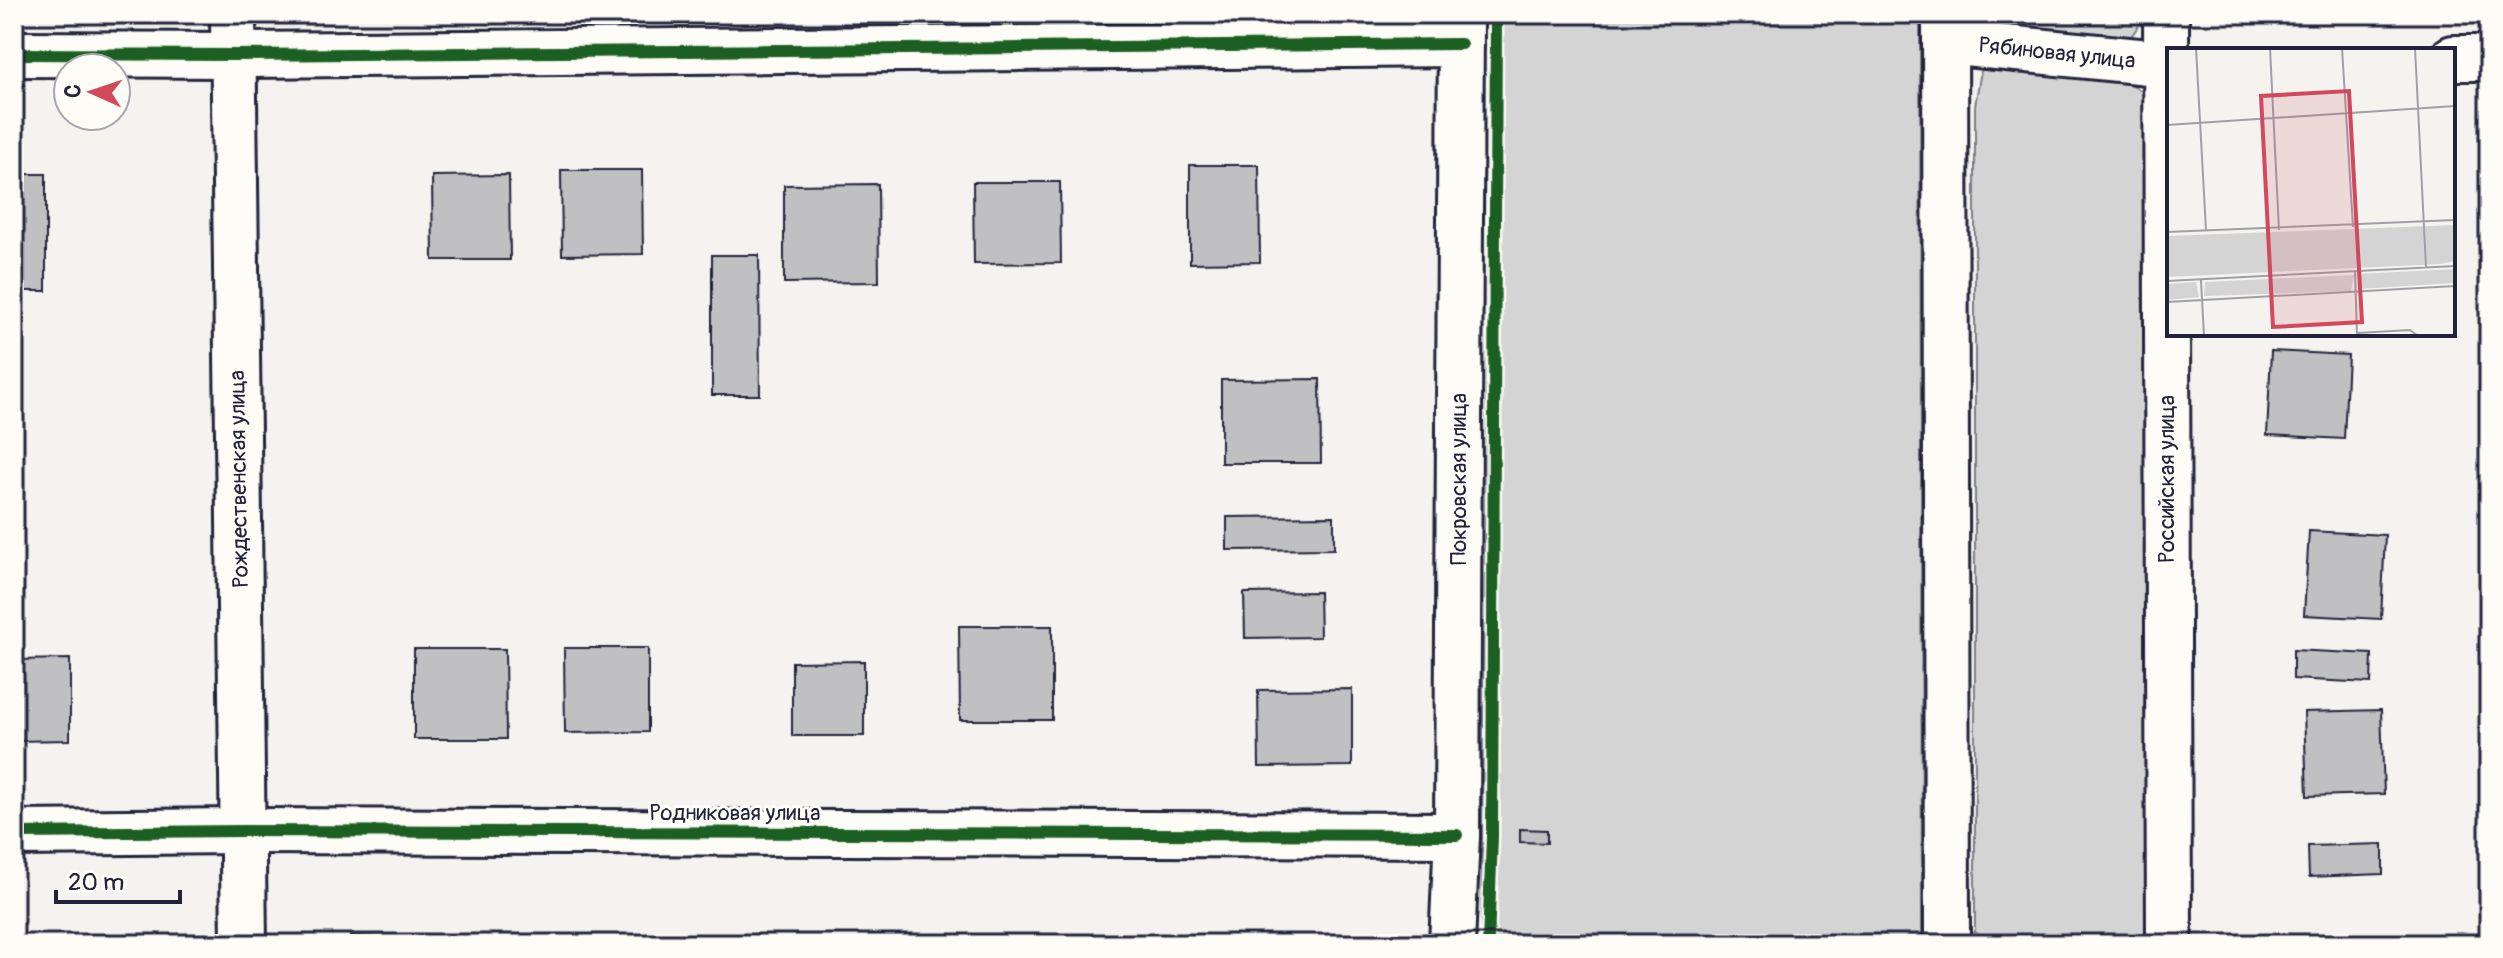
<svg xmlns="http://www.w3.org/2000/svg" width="2503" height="958" viewBox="0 0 2503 958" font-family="Pangolin,sans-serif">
	<rect width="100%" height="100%" fill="#f4f3ef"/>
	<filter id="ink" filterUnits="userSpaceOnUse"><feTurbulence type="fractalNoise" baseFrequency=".0125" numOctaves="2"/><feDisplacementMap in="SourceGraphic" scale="16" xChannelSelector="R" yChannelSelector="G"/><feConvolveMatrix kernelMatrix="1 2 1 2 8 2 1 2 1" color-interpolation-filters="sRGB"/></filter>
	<g filter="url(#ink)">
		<g fill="#d5d4d5" stroke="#7c7b88" stroke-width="2">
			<path d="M 1490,14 L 1920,14 L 1922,944 L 1481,944 Z"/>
			<path d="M 1972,14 L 2142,14 L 2142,21 L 2127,42 L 1972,18 Z"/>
			<path d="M 1983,59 L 2118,75 L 2156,101 L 2154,944 L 1975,944 L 1975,106 Z"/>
		</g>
		<g fill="#c0bfc2" stroke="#22223b" stroke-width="2">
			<path d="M 1190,165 L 1259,165 L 1260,262 L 1190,263 Z"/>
			<path d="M 561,170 L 642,170 L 643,254 L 562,255 Z"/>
			<rect x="14" y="174" width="32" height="117"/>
			<path d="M 509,175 L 510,260 L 433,260 L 432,176 Z"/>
			<path d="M 973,182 L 1060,182 L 1061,263 L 974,264 Z"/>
			<path d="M 878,184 L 879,282 L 784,283 L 784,185 Z"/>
			<path d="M 712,255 L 759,255 L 760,395 L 712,395 Z"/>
			<path d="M 2271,351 L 2348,355 L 2344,439 L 2267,435 Z"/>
			<path d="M 1320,379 L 1321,463 L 1221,463 L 1221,380 Z"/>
			<path d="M 1334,516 L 1334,549 L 1227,550 L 1227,517 Z"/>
			<path d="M 2309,531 L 2385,535 L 2381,619 L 2304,615 Z"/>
			<path d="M 1319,592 L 1320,637 L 1245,638 L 1244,593 Z"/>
			<path d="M 959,626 L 1052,626 L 1052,720 L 960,720 Z"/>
			<path d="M 564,648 L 648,648 L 648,732 L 565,733 Z"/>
			<path d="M 414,649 L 505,649 L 506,739 L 414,739 Z"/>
			<path d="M 2293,650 L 2372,654 L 2371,683 L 2293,679 Z"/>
			<path d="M 70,659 L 70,740 L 14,741 L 14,660 Z"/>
			<path d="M 864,661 L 864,736 L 792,736 L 792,662 Z"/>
			<path d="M 1352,689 L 1352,766 L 1259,767 L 1258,690 Z"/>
			<path d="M 2381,710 L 2384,794 L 2307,796 L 2304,712 Z"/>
			<path d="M 1520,829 L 1547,830 L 1547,843 L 1520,842 Z"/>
			<path d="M 2383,844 L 2383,874 L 2309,877 L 2308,846 Z"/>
			<path d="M 350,936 L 396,937 L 396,944 L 350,944 Z"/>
		</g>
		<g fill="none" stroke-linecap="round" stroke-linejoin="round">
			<defs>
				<g id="minor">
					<path d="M 233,14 L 244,944"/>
					<path d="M 2166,14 L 2169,944"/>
					<path d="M 1945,42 L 2169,64"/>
					<path d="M 14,54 L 234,55 L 1461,44"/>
					<path d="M 2453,58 L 2489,58"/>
					<path d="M 14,833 L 243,831 L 1457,835"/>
					<path d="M 1452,944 L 1457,835 L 1461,15"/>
				</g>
				<path id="major" d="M 1945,14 L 1947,944"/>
			</defs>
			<use href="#minor" stroke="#22223b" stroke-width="50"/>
			<use href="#major" stroke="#22223b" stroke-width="50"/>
			<use href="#minor" stroke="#fdfcf7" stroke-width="44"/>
			<use href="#major" stroke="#fdfcf7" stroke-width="44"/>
			<defs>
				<g id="cycleway">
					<path d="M 14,54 L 234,55 L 1461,44"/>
					<path d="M 14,833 L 243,831 L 1457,835"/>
					<path d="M 1488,944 L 1492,837 L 1496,14"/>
				</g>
			</defs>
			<use href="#cycleway" stroke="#fdfcf7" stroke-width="17"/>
			<use href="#cycleway" stroke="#1b5e20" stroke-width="12"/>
		</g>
	</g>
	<g text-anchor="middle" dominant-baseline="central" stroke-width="6" stroke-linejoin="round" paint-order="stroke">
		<g font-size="22" fill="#22223b" stroke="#fdfcf7">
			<text transform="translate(2057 53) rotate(6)">Рябиновая улица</text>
			<text transform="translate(239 479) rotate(-91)">Рождественская улица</text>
			<text transform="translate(1459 479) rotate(-90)">Покровская улица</text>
			<text transform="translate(2167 479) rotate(-90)">Российская улица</text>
			<text x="735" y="813">Родниковая улица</text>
		</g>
	</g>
	<g transform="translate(2167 48)">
		<rect width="288" height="288" fill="#f4f3ef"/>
		<path d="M 288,177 L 288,213 L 273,216 L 0,229 L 0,188 ZM 288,221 L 288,235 L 191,241 L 190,226 ZM 187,227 L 184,243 L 37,248 L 38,234 ZM 29,234 L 32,249 L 0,252 L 0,236 Z" fill="#d5d4d5"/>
		<path fill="none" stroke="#a09fa7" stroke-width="2" d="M 29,0 L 39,182M 103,0 L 112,182M 175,0 L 186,179M 248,0 L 259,219M 0,77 L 288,58M 0,184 L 288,172M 188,223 L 190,288M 34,232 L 37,288M 0,233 L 288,218M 0,254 L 288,238M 190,285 L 243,282 L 251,288"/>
		<path fill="#d1495b" fill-opacity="0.15" stroke="#d1495b" stroke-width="4" d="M 182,43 L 195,274 L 106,279 L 94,48 Z"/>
		<rect width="288" height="288" fill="none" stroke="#22223b" stroke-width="4"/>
	</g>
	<rect width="2503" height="958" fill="none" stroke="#fdfcf7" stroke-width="48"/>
	<rect x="24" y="24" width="2455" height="910" fill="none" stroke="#22223b" stroke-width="3" filter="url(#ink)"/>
	<g transform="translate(92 92) rotate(273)"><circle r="38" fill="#fdfcf7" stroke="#a5a5ac" stroke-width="2"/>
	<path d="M0-6L14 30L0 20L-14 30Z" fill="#d1495b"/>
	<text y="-12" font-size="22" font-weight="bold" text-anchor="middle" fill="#22223b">С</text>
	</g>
	<path d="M56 890v12h124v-12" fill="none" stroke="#22223b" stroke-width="4"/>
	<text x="68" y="890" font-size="24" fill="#22223b" stroke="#fdfcf7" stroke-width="6" paint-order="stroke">20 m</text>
</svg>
